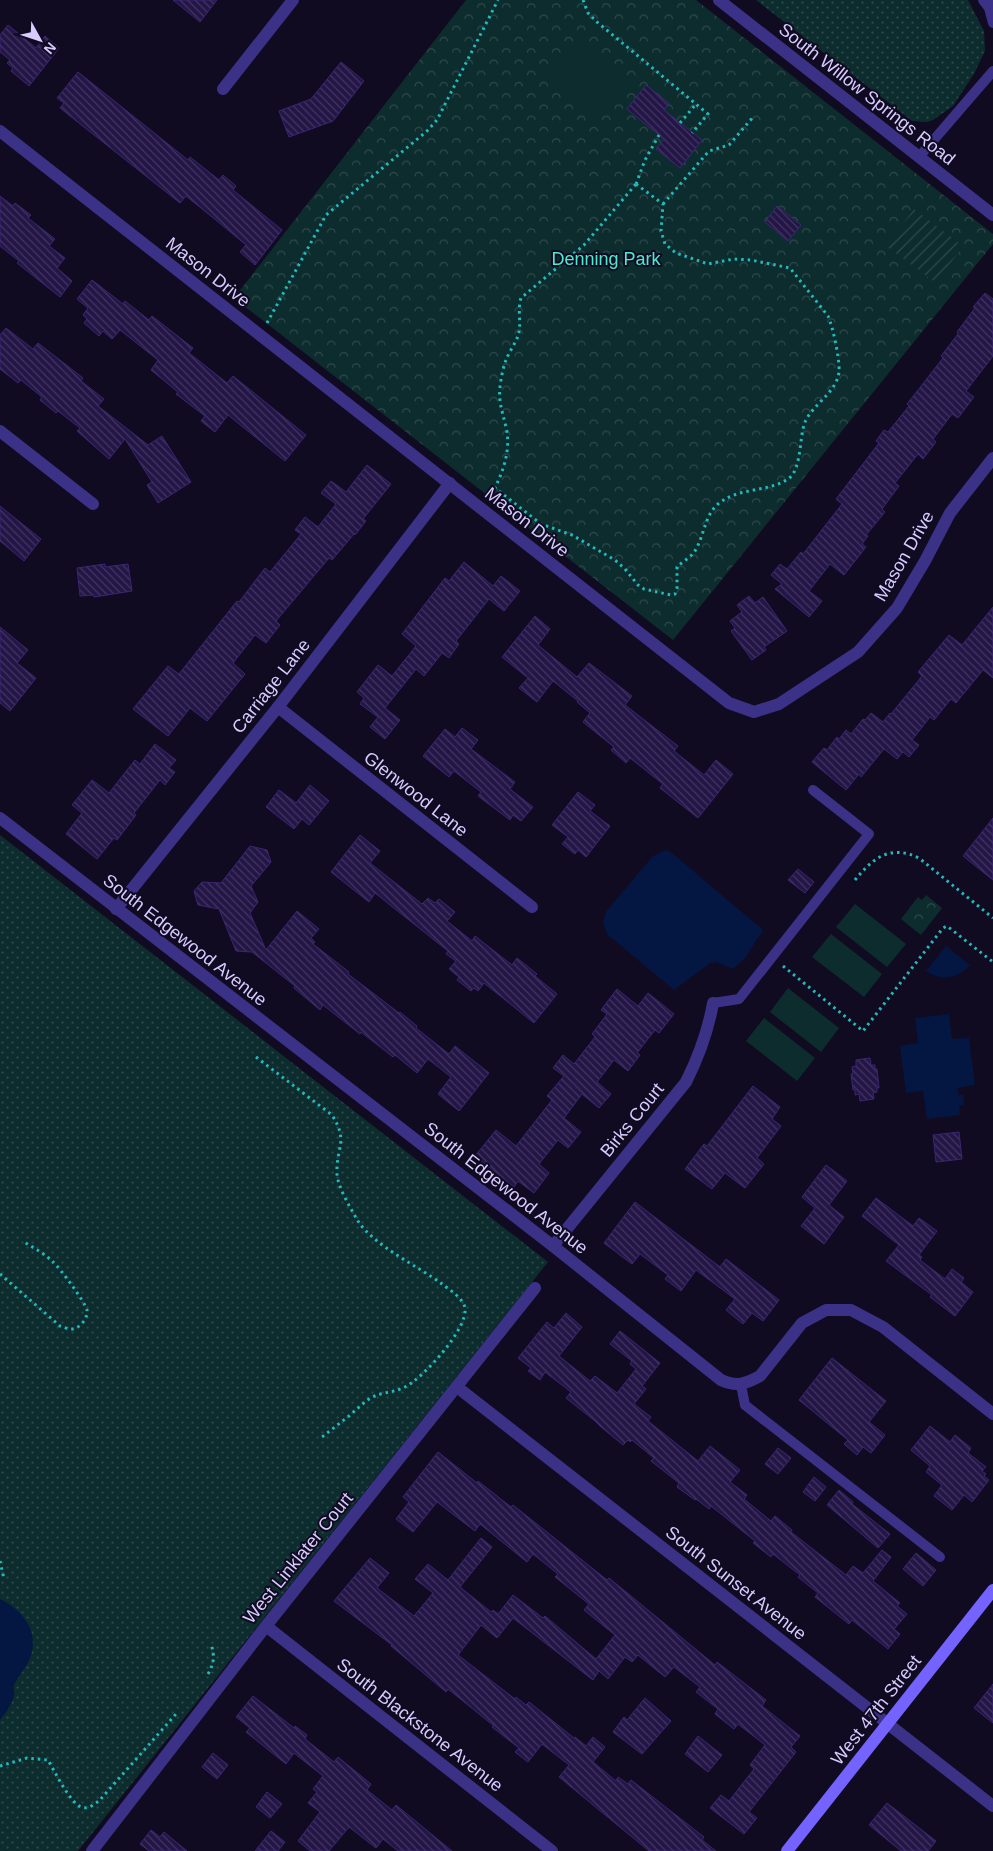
<svg xmlns="http://www.w3.org/2000/svg" width="993" height="1851" viewBox="0 0 993 1851" font-family="Helvetica,sans-serif">
	<defs>
		<pattern id="grass-dots" width="8" height="8" patternUnits="userSpaceOnUse" patternTransform="scale(1.25)"><rect width="8" height="8" fill="#0d2c2d"/><path d="M2 2h.1M6 6h.1" fill="none" stroke="#30494c" stroke-width="1.8" stroke-linecap="round"/></pattern>
		<pattern id="forest-crowns" width="20" height="18" patternUnits="userSpaceOnUse" patternTransform="scale(1.25)"><rect width="20" height="18" fill="#0d2c2d"/><path d="M2 6a3 3 0 1 1 6 0M12 15a3 3 0 1 1 6 0" fill="none" stroke="#30494c"/></pattern>
		<pattern id="garden-furrows" width="10" height="10" patternUnits="userSpaceOnUse" patternTransform="scale(1.25)"><rect width="10" height="10" fill="#0d2c2d"/><path d="M-1 1l2-2M0 10L10 0M9 11l2-2" fill="none" stroke="#30494c"/></pattern>
		<pattern id="building-back-hatch" width="6" height="6" patternUnits="userSpaceOnUse" patternTransform="scale(1.25)"><rect width="6" height="6" fill="#231545"/><path d="M-1 5l2 2M0 0l6 6M5-1l2 2" fill="none" stroke="#423661"/></pattern>
	</defs>
	<rect width="100%" height="100%" fill="#110b22"/>
	<g fill="url(#grass-dots)">
		<path d="M 756,0 L 968,0 L 984,31 L 985,51 L 974,74 L 953,106 L 933,120 L 927,122 L 912,121 Z"/>
		<path d="M 0,835 L 548,1262 L 78,1851 L 0,1851 Z"/>
	</g>
	<g fill="url(#forest-crowns)">
		<path d="M 466,0 L 696,0 L 993,234 L 993,244 L 673,640 L 234,298 Z"/>
		<path d="M 926,895 L 942,908 L 921,935 L 901,919 L 918,897 L 922,900 Z"/>
	</g>
	<path fill="url(#garden-furrows)" d="M 914,209 L 963,246 L 936,283 L 886,246 Z"/>
	<g fill="#0d2c2d">
		<path d="M 580,38 L 629,80 L 597,118 L 548,77 Z"/>
		<path d="M 855,904 L 906,944 L 887,967 L 836,927 Z"/>
		<path d="M 831,934 L 882,974 L 864,997 L 812,957 Z"/>
		<path d="M 788,988 L 839,1028 L 821,1052 L 770,1012 Z"/>
		<path d="M 764,1018 L 815,1058 L 797,1081 L 746,1041 Z"/>
	</g>
	<g fill="#041642">
		<path d="M 666,850 L 672,853 L 763,930 L 745,958 L 733,969 L 716,962 L 710,963 L 674,990 L 607,934 L 603,922 L 606,912 L 653,856 Z"/>
		<path d="M 946,946 L 970,965 C 959,978 941,982 926,971 Z"/>
		<path d="M 949,1014 L 952,1039 L 969,1038 L 975,1085 L 957,1088 L 959,1095 L 963,1095 L 964,1105 L 959,1106 L 960,1115 L 927,1119 L 923,1091 L 906,1093 L 900,1046 L 918,1043 L 915,1018 Z"/>
		<path d="M 0,1599 C 23,1610 40,1632 30,1658 C 26,1668 18,1676 14,1685 C 13,1689 15,1693 14,1696 C 12,1704 5,1714 0,1720 Z"/>
	</g>
	<g fill="url(#building-back-hatch)" stroke="#3b2574">
		<path d="M 173,0 L 217,0 L 200,22 Z"/>
		<path d="M 8,25 L 36,48 L 45,36 L 59,48 L 29,86 L 11,71 L 13,68 L 7,63 L 10,60 L 0,52 L 0,35 Z"/>
		<path d="M 341,62 L 364,81 L 333,121 L 289,137 L 279,111 L 311,99 Z"/>
		<path d="M 78,72 L 188,160 L 190,157 L 219,180 L 223,175 L 236,186 L 233,190 L 282,230 L 255,265 L 240,252 L 246,245 L 222,225 L 186,196 L 180,203 L 60,108 L 64,103 L 57,98 Z"/>
		<path d="M 646,85 L 669,103 L 664,110 L 702,140 L 680,168 L 656,149 L 664,139 L 627,109 Z"/>
		<path d="M 0,196 L 13,206 L 15,203 L 31,215 L 28,218 L 55,239 L 49,246 L 65,258 L 57,268 L 72,281 L 60,297 L 17,263 L 19,261 L 0,246 Z"/>
		<path d="M 777,206 L 801,225 L 788,241 L 765,222 Z"/>
		<path d="M 92,280 L 123,304 L 125,301 L 149,320 L 152,316 L 193,348 L 189,353 L 227,383 L 233,376 L 306,435 L 285,461 L 228,415 L 215,432 L 201,421 L 205,416 L 176,394 L 178,392 L 151,370 L 158,360 L 120,330 L 112,339 L 103,331 L 99,336 L 84,323 L 87,319 L 83,315 L 88,308 L 77,299 Z"/>
		<path d="M 985,293 L 993,299 L 993,356 L 966,391 L 974,397 L 958,418 L 952,414 L 933,439 L 936,442 L 923,459 L 918,454 L 895,483 L 899,486 L 882,509 L 885,512 L 866,535 L 868,536 L 862,544 L 866,547 L 844,575 L 830,564 L 809,591 L 822,601 L 809,617 L 775,589 L 782,584 L 771,575 L 780,564 L 787,569 L 801,552 L 803,554 L 842,504 L 836,499 L 879,443 L 876,441 L 884,430 L 888,432 L 909,406 L 907,404 L 943,358 L 941,356 L 958,334 L 957,332 L 975,308 L 973,307 Z"/>
		<path d="M 6,328 L 33,349 L 38,343 L 83,378 L 81,381 L 104,399 L 98,406 L 148,445 L 162,436 L 191,482 L 158,503 L 147,485 L 152,482 L 125,439 L 109,459 L 77,431 L 80,428 L 58,411 L 56,413 L 40,400 L 42,397 L 21,380 L 18,383 L 0,369 L 0,335 Z"/>
		<path d="M 367,465 L 391,484 L 363,519 L 366,521 L 355,535 L 354,534 L 332,560 L 329,558 L 276,621 L 280,625 L 266,643 L 255,635 L 233,663 L 245,674 L 207,721 L 190,708 L 168,736 L 133,709 L 168,666 L 179,674 L 237,601 L 239,602 L 265,568 L 270,572 L 301,534 L 295,530 L 305,517 L 318,527 L 336,504 L 321,493 L 331,481 L 346,492 Z"/>
		<path d="M 0,506 L 41,539 L 24,561 L 0,541 Z"/>
		<path d="M 464,562 L 493,586 L 501,576 L 520,591 L 504,611 L 489,599 L 456,641 L 459,644 L 449,658 L 442,653 L 424,676 L 416,669 L 385,708 L 400,720 L 385,739 L 370,727 L 378,717 L 360,704 L 364,698 L 357,692 L 378,665 L 392,676 L 416,646 L 402,634 L 445,578 L 449,581 Z"/>
		<path d="M 105,564 L 105,567 L 128,564 L 132,591 L 94,597 L 94,595 L 80,596 L 77,568 Z"/>
		<path d="M 749,596 L 755,603 L 763,597 L 787,631 L 764,647 L 766,650 L 752,660 L 731,631 L 735,628 L 730,621 L 742,612 L 737,605 Z"/>
		<path d="M 993,607 L 993,678 L 983,670 L 956,703 L 951,699 L 934,720 L 930,717 L 912,740 L 919,745 L 909,757 L 903,752 L 897,759 L 884,749 L 861,777 L 859,774 L 846,790 L 812,762 L 824,748 L 827,750 L 837,737 L 839,739 L 846,730 L 851,734 L 863,719 L 865,720 L 871,713 L 883,722 L 890,713 L 891,714 L 922,676 L 918,672 L 949,635 L 962,645 Z"/>
		<path d="M 535,616 L 550,629 L 538,645 L 577,677 L 589,663 L 632,696 L 625,705 L 678,746 L 674,751 L 704,775 L 716,760 L 733,774 L 698,818 L 660,788 L 663,784 L 630,758 L 626,763 L 611,750 L 614,747 L 583,722 L 590,713 L 577,702 L 578,701 L 553,681 L 537,702 L 519,688 L 528,678 L 502,657 Z"/>
		<path d="M 0,627 L 28,650 L 17,663 L 36,678 L 10,711 L 0,703 Z"/>
		<path d="M 462,728 L 478,740 L 471,749 L 515,782 L 510,789 L 533,807 L 521,821 L 513,815 L 510,820 L 478,796 L 481,792 L 454,771 L 449,777 L 423,756 L 445,729 L 455,737 Z"/>
		<path d="M 155,744 L 176,760 L 169,768 L 175,772 L 165,785 L 160,780 L 134,813 L 136,815 L 117,840 L 114,838 L 97,859 L 66,834 L 82,813 L 72,805 L 92,780 L 109,793 L 135,760 L 140,764 Z"/>
		<path d="M 310,785 L 329,801 L 309,825 L 302,819 L 294,829 L 266,807 L 279,790 L 296,803 Z"/>
		<path d="M 578,792 L 595,805 L 590,811 L 610,826 L 586,857 L 578,850 L 575,854 L 562,844 L 568,837 L 552,825 Z"/>
		<path d="M 993,818 L 993,880 L 963,856 Z"/>
		<path d="M 360,835 L 380,851 L 370,863 L 422,904 L 428,898 L 435,903 L 439,899 L 455,912 L 447,921 L 472,941 L 475,936 L 512,965 L 517,958 L 537,974 L 535,976 L 557,994 L 534,1023 L 484,983 L 478,991 L 474,988 L 471,991 L 457,980 L 459,977 L 449,969 L 456,961 L 446,954 L 448,951 L 375,893 L 369,902 L 331,872 Z"/>
		<path d="M 250,846 L 267,850 L 271,862 L 251,886 L 258,902 L 250,913 L 266,950 L 297,911 L 319,929 L 311,938 L 315,942 L 313,944 L 349,972 L 348,974 L 399,1013 L 400,1012 L 417,1026 L 416,1028 L 449,1054 L 455,1046 L 489,1073 L 459,1111 L 438,1094 L 451,1077 L 428,1059 L 417,1073 L 395,1055 L 393,1057 L 361,1032 L 360,1034 L 323,1005 L 320,1010 L 294,988 L 295,986 L 252,952 L 236,951 L 219,909 L 198,905 L 194,891 L 202,882 L 221,883 Z"/>
		<path d="M 798,869 L 814,882 L 805,893 L 788,880 Z"/>
		<path d="M 617,989 L 638,1006 L 648,993 L 674,1014 L 659,1033 L 655,1030 L 637,1053 L 640,1055 L 628,1071 L 614,1060 L 597,1082 L 611,1094 L 599,1108 L 582,1094 L 564,1118 L 581,1132 L 568,1148 L 558,1140 L 539,1164 L 549,1173 L 534,1193 L 518,1181 L 514,1187 L 475,1156 L 496,1130 L 516,1146 L 552,1100 L 547,1096 L 564,1076 L 553,1068 L 563,1055 L 574,1064 L 595,1037 L 592,1034 L 607,1014 L 601,1010 Z"/>
		<path d="M 870,1058 L 871,1065 L 875,1065 L 875,1069 L 877,1069 L 879,1088 L 877,1088 L 877,1092 L 873,1093 L 874,1099 L 860,1101 L 859,1094 L 855,1095 L 855,1090 L 853,1090 L 851,1074 L 853,1074 L 852,1067 L 856,1066 L 856,1060 Z"/>
		<path d="M 753,1086 L 780,1107 L 772,1119 L 781,1126 L 757,1158 L 764,1164 L 745,1188 L 725,1173 L 712,1189 L 685,1169 L 704,1144 L 707,1146 Z"/>
		<path d="M 959,1132 L 962,1159 L 936,1162 L 933,1135 Z"/>
		<path d="M 826,1165 L 847,1181 L 829,1205 L 844,1217 L 824,1244 L 801,1226 L 815,1208 L 802,1197 Z"/>
		<path d="M 876,1198 L 913,1226 L 919,1218 L 937,1231 L 919,1255 L 922,1257 L 920,1260 L 945,1279 L 952,1269 L 964,1278 L 961,1282 L 973,1292 L 955,1316 L 930,1297 L 932,1295 L 886,1261 L 899,1245 L 862,1216 Z"/>
		<path d="M 635,1202 L 720,1267 L 726,1259 L 779,1300 L 763,1321 L 752,1313 L 743,1324 L 726,1310 L 735,1299 L 696,1270 L 681,1291 L 665,1279 L 668,1275 L 640,1254 L 632,1264 L 604,1243 Z"/>
		<path d="M 566,1313 L 582,1327 L 559,1356 L 590,1381 L 595,1376 L 617,1393 L 636,1369 L 630,1364 L 632,1361 L 610,1344 L 620,1331 L 660,1363 L 642,1386 L 646,1389 L 634,1404 L 651,1417 L 648,1421 L 698,1461 L 710,1446 L 740,1470 L 730,1482 L 747,1495 L 744,1499 L 771,1521 L 775,1516 L 792,1530 L 791,1532 L 846,1575 L 853,1566 L 863,1573 L 882,1550 L 891,1557 L 873,1581 L 900,1603 L 897,1606 L 907,1614 L 894,1629 L 900,1634 L 888,1649 L 852,1620 L 849,1624 L 815,1597 L 818,1593 L 798,1577 L 800,1575 L 773,1554 L 771,1557 L 753,1543 L 755,1541 L 711,1506 L 709,1509 L 696,1499 L 695,1500 L 677,1487 L 679,1483 L 651,1461 L 654,1458 L 632,1440 L 630,1442 L 628,1440 L 623,1445 L 601,1427 L 595,1421 L 566,1398 L 571,1392 L 545,1372 L 540,1380 L 528,1371 L 531,1368 L 518,1358 L 547,1322 L 554,1328 Z"/>
		<path d="M 832,1358 L 886,1401 L 869,1422 L 885,1435 L 871,1453 L 863,1447 L 857,1455 L 844,1444 L 848,1440 L 799,1400 Z"/>
		<path d="M 930,1426 L 950,1442 L 955,1435 L 971,1448 L 968,1453 L 986,1467 L 982,1471 L 986,1474 L 984,1476 L 989,1480 L 972,1502 L 964,1495 L 952,1510 L 934,1496 L 942,1485 L 926,1472 L 930,1466 L 911,1450 Z"/>
		<path d="M 778,1448 L 791,1458 L 778,1474 L 765,1464 Z"/>
		<path d="M 438,1452 L 477,1483 L 478,1481 L 511,1507 L 513,1505 L 607,1580 L 609,1578 L 715,1665 L 717,1662 L 766,1700 L 762,1706 L 800,1736 L 791,1747 L 796,1752 L 749,1812 L 757,1818 L 744,1834 L 710,1808 L 721,1795 L 729,1801 L 754,1769 L 750,1765 L 765,1745 L 738,1724 L 734,1729 L 715,1714 L 718,1709 L 696,1692 L 700,1687 L 674,1667 L 665,1677 L 638,1655 L 632,1662 L 625,1657 L 608,1679 L 599,1671 L 593,1680 L 513,1618 L 497,1638 L 481,1625 L 458,1655 L 515,1699 L 516,1697 L 526,1705 L 529,1702 L 574,1738 L 575,1737 L 586,1746 L 593,1737 L 605,1747 L 593,1762 L 616,1781 L 618,1777 L 628,1784 L 631,1780 L 704,1837 L 702,1840 L 716,1851 L 649,1851 L 559,1777 L 569,1765 L 542,1744 L 528,1762 L 515,1752 L 519,1748 L 492,1727 L 494,1726 L 448,1689 L 446,1692 L 391,1646 L 392,1645 L 334,1601 L 370,1558 L 389,1573 L 377,1588 L 414,1616 L 433,1593 L 415,1579 L 428,1564 L 448,1580 L 481,1538 L 492,1547 L 460,1587 L 491,1612 L 493,1610 L 498,1614 L 513,1595 L 543,1618 L 545,1616 L 596,1659 L 615,1635 L 584,1610 L 589,1604 L 555,1577 L 558,1574 L 533,1554 L 527,1562 L 480,1524 L 475,1531 L 437,1502 L 413,1532 L 396,1519 L 409,1502 L 403,1497 Z"/>
		<path d="M 814,1477 L 826,1487 L 815,1501 L 803,1492 Z"/>
		<path d="M 839,1490 L 853,1502 L 852,1504 L 890,1534 L 878,1548 L 827,1505 Z"/>
		<path d="M 916,1553 L 936,1570 L 923,1586 L 903,1569 Z"/>
		<path d="M 993,1684 L 993,1723 L 974,1708 Z"/>
		<path d="M 253,1696 L 294,1728 L 295,1726 L 307,1735 L 305,1739 L 334,1762 L 338,1757 L 371,1784 L 367,1790 L 392,1810 L 396,1805 L 452,1851 L 398,1851 L 383,1839 L 376,1848 L 349,1827 L 329,1851 L 310,1851 L 298,1841 L 320,1812 L 308,1803 L 317,1792 L 313,1789 L 323,1776 L 294,1753 L 286,1764 L 246,1732 L 250,1728 L 236,1717 Z"/>
		<path d="M 645,1698 L 671,1721 L 642,1754 L 613,1732 L 624,1717 L 627,1720 Z"/>
		<path d="M 698,1736 L 722,1755 L 708,1772 L 685,1754 Z"/>
		<path d="M 213,1753 L 228,1765 L 217,1779 L 202,1767 Z"/>
		<path d="M 267,1792 L 282,1804 L 270,1818 L 256,1807 Z"/>
		<path d="M 887,1803 L 936,1841 L 928,1851 L 901,1851 L 869,1825 Z"/>
		<path d="M 151,1830 L 160,1837 L 164,1832 L 187,1851 L 149,1851 L 140,1844 Z"/>
		<path d="M 271,1831 L 285,1842 L 278,1851 L 255,1851 Z"/>
	</g>
	<g fill="none" stroke-linecap="round" stroke-linejoin="round">
		<g stroke="#21bbbe" stroke-width="3" stroke-dasharray="2.5 4" stroke-linecap="butt">
			<path d="M 583,0 L 588,13 L 597,22 L 708,114 L 692,133"/>
			<path d="M 680,123 L 696,104"/>
			<path d="M 636,184 L 663,204 L 661,231 L 665,244 L 676,253 L 708,264 L 734,259 L 751,260 L 790,268 L 828,316 C 833,327 840,360 839,372 C 837,392 813,404 805,422 C 799,437 802,470 788,479 C 767,493 736,487 717,505 C 705,516 704,535 696,549 C 692,557 683,561 677,567 L 677,588 L 675,594 L 671,595 L 644,589 L 638,585 L 625,569 L 615,560 L 572,535 L 541,524 L 495,488 C 503,471 510,452 507,432 C 504,416 498,403 500,387 C 501,378 503,368 506,360 C 509,352 515,344 518,336 C 522,324 517,310 521,298 L 584,245 Z"/>
			<path d="M 636,184 L 645,160 L 659,135"/>
			<path d="M 663,204 L 709,151 L 729,145 L 754,116"/>
			<path d="M 267,323 L 326,215 L 427,131 L 437,120 L 498,0"/>
			<path d="M 855,880 C 873,858 890,844 919,858 L 993,918"/>
			<path d="M 783,966 L 863,1031 L 943,928 L 947,926 L 993,962"/>
			<path d="M 256,1057 L 332,1115 C 349,1142 336,1147 337,1173 C 337,1186 351,1209 358,1221 C 374,1246 418,1266 442,1284 C 450,1290 463,1298 465,1308 C 468,1329 423,1378 405,1387 C 393,1393 380,1392 369,1399 C 362,1404 356,1410 349,1416 C 340,1423 331,1430 322,1437"/>
			<path d="M 0,1274 L 60,1326 C 63,1327 68,1329 71,1329 C 80,1329 88,1318 87,1310 C 85,1302 60,1268 53,1262 C 45,1254 34,1248 24,1242"/>
			<path d="M 0,1561 L 4,1579"/>
			<path d="M 208,1674 C 214,1663 215,1657 211,1644"/>
			<path d="M 0,1766 L 27,1758 L 48,1760 C 54,1770 70,1803 81,1807 C 88,1810 94,1804 99,1801 L 176,1714"/>
		</g>
		<g stroke="#3b3186" stroke-width="10">
			<path d="M 983,0 L 989,8 L 993,23"/>
			<path d="M 992,0 L 993,1"/>
			<path d="M 919,157 L 993,71"/>
			<path d="M 713,1003 L 739,999 L 869,834 L 813,790"/>
			<path d="M 741,1385 L 745,1405 L 940,1557"/>
		</g>
		<g stroke="#3b3186" stroke-width="12">
			<path d="M 223,89 L 293,0"/>
			<path d="M 0,131 L 729,703 L 754,712 L 779,704 L 858,652 L 897,608 L 925,561 L 950,513 L 993,458"/>
			<path d="M 0,431 L 93,504"/>
			<path d="M 278,707 L 532,907"/>
			<path d="M 0,818 L 553,1246 L 721,1380 C 736,1387 746,1384 760,1376 L 802,1323 L 826,1310 L 851,1310 L 883,1327 L 993,1414"/>
			<path d="M 116,909 L 278,707 L 450,483"/>
			<path d="M 553,1246 L 686,1082 C 699,1056 708,1032 713,1003"/>
			<path d="M 457,1387 L 993,1806"/>
			<path d="M 266,1626 L 552,1851"/>
			<path d="M 92,1851 L 266,1626 L 535,1288"/>
		</g>
		<path stroke="#3b3186" stroke-width="12" d="M 719,0 L 993,215"/>
		<path stroke="#7463ff" stroke-width="12" d="M 787,1851 L 993,1590"/>
	</g>
	<g text-anchor="middle" dominant-baseline="central" stroke-width="4" stroke-linejoin="round" paint-order="stroke">
		<g font-size="18" fill="#d6ccff" stroke="#110b22">
			<text transform="translate(867 94) rotate(38)">South Willow Springs Road</text>
			<text transform="translate(208 272) rotate(38)">Mason Drive</text>
			<text transform="translate(527 522) rotate(38)">Mason Drive</text>
			<text transform="translate(904 556) rotate(-60)">Mason Drive</text>
			<text transform="translate(271 686) rotate(-52)">Carriage Lane</text>
			<text transform="translate(416 794) rotate(38)">Glenwood Lane</text>
			<text transform="translate(185 940) rotate(38)">South Edgewood Avenue</text>
			<text transform="translate(632 1120) rotate(-51)">Birks Court</text>
			<text transform="translate(506 1188) rotate(38)">South Edgewood Avenue</text>
			<text transform="translate(298 1558) rotate(-51)">West Linklater Court</text>
			<text transform="translate(736 1583) rotate(38)">South Sunset Avenue</text>
			<text transform="translate(876 1710) rotate(-52)">West 47th Street</text>
			<text transform="translate(420 1725) rotate(38)">South Blackstone Avenue</text>
		</g>
		<g font-size="18" fill="#4cebd0" stroke="#110b22">
			<text x="606" y="259">Denning Park</text>
		</g>
	</g>
	<g transform="translate(40 40) rotate(130)" stroke="#110b22" stroke-width="4" paint-order="stroke">
	<path d="M0-4L9 19L0 12L-9 19Z" fill="#d6ccff"/>
	<text y="-8" font-size="14" font-weight="bold" text-anchor="middle" fill="#d6ccff">N</text>
	</g>
</svg>
